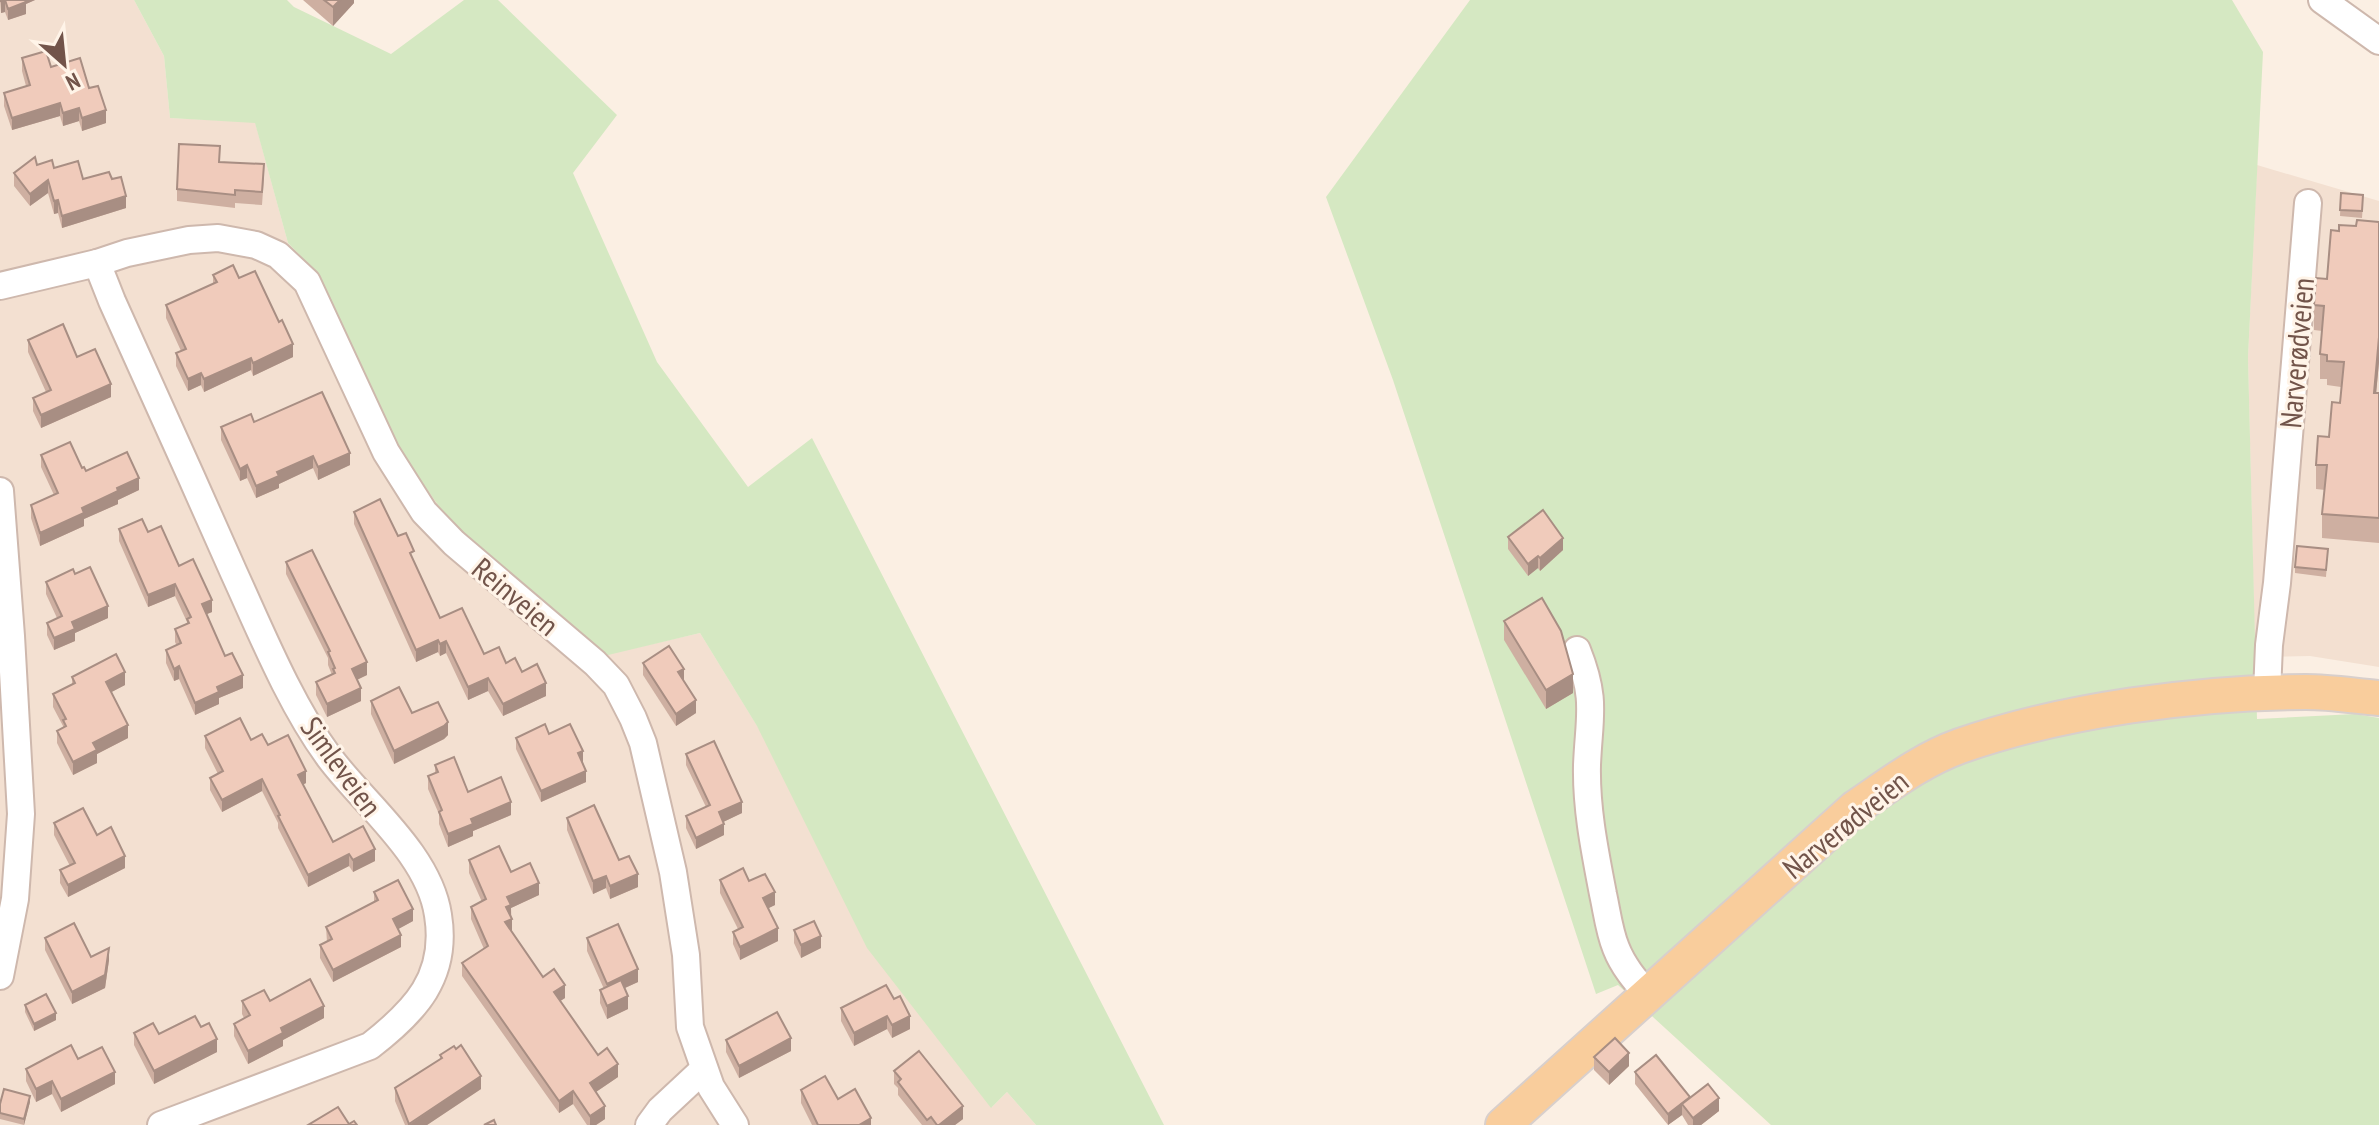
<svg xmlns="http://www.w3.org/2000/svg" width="2379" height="1125" viewBox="0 0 2379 1125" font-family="'PT Sans Narrow',sans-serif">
	<rect width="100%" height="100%" fill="#fbefe3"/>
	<g fill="#f3e0d1">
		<path d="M 0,0 L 134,0 L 164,56 L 170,118 L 255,122 L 288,243 L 320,276 L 398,448 L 604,655 L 700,633 L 992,1107 L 1007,1092 L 1036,1125 L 0,1125 Z"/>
		<path d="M 2257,165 L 2379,201 L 2379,667 L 2310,656 L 2255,657 L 2248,357 Z"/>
	</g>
	<g fill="#d5e8c2">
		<path d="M 134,0 L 287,0 L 294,7 L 391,54 L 464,0 L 498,0 L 617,115 L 573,173 L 657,362 L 748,487 L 812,438 L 1164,1125 L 1036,1125 L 1007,1092 L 991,1108 L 867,948 L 757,726 L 700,633 L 604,656 L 450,522 L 398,448 L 320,276 L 288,243 L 255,123 L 170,118 L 164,56 Z"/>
		<path d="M 1470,0 L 2232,0 L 2263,52 L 2248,357 L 2257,719 L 2355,714 L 2379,718 L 2379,1125 L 1771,1125 L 1618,985 L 1596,994 L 1393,380 L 1326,197 Z"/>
	</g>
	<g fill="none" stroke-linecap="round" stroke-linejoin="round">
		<defs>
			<g id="minor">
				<path d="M 2322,0 L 2379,41"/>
				<path d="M 97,263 L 112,301 C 153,392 194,482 234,573 C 261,632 290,704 329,757 C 364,804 429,854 438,915 C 448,977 415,1011 370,1046 L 161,1125"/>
				<path d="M 0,286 L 97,263 L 127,253 L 189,240 L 218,238 L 256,245 L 278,255 L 307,282 L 386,452 L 424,512 L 454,543 L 595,663 L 616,685 L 633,718 L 643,743 L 673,872 L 686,955 L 690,1027 L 711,1087 L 735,1125"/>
				<path d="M 0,491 L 11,636 L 21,814 L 15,899 L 0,976"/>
				<path d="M 1577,650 C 1597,700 1589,716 1587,765 C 1586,809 1595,852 1603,894 C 1607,912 1609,931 1616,948 C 1623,966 1635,980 1647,994"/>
				<path d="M 2267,693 L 2269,645 L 2277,583 L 2308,203"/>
				<path d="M 649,1125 L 660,1110 L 704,1069"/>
			</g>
			<path id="major" d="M 1503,1125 L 1855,808 C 1889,785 1921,760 1960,746 C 2062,710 2198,692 2306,692 C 2330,692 2355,696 2379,698"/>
		</defs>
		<use href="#minor" stroke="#ceb8ad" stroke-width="30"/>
		<use href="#major" stroke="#d8cfcc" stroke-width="38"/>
		<use href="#minor" stroke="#fff" stroke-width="26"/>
		<use href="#major" stroke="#f9cd9c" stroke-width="34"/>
	</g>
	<g fill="#ceafa1">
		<path d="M 0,0 L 35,0 L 26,4 L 26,14 L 8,20 L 5,12 L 1,13 Z"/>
		<path d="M 303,0 L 354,0 L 354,3 L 333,26 Z"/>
		<path d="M 22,58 L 51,67 L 89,88 L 106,123 L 82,131 L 79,121 L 63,126 L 60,116 L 12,130 L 4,106 L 4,93 L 26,86 L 22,71 Z"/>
		<path d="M 220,162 L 264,177 L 262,205 L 235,203 L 235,208 L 177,201 L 177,189 Z"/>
		<path d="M 54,168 L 83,179 L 112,179 L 126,208 L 62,228 L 58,213 L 54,214 L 48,193 L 30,206 L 14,186 L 14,173 Z"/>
		<path d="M 2341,193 L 2363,201 L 2362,218 L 2340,216 Z"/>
		<path d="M 2379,222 L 2379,362 L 2376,393 L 2379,393 L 2379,543 L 2322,538 L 2322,514 L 2325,490 L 2316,489 L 2316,465 L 2329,437 L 2340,403 L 2341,387 L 2327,385 L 2327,379 L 2320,379 L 2320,354 L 2322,331 L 2314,330 L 2314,305 L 2327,279 L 2356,226 Z"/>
		<path d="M 213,275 L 239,278 L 293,357 L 253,376 L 251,370 L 204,392 L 201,385 L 188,391 L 176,366 L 176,353 L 181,351 L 166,318 L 166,305 L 213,284 Z"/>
		<path d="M 28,340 L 77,357 L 111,397 L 41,428 L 33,411 L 33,398 L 46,392 L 28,352 Z"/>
		<path d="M 254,422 L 350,465 L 318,480 L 313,468 L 279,484 L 279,488 L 256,498 L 247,478 L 240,481 L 221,440 L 221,427 Z"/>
		<path d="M 41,455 L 82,468 L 86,471 L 139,490 L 118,500 L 118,504 L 84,519 L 84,526 L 40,546 L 31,518 L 31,505 L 54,495 L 41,467 Z"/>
		<path d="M 354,512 L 398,536 L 414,563 L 440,618 L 484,654 L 506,663 L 522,672 L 546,696 L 503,716 L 488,691 L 468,700 L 446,653 L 440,656 L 438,652 L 416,662 L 354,524 Z"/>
		<path d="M 119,529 L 148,532 L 179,566 L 212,612 L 207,614 L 225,656 L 243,688 L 219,698 L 219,704 L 195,715 L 179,679 L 174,681 L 166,663 L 166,650 L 177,646 L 175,642 L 175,629 L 187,624 L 187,622 L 175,596 L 148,607 L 119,541 Z"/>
		<path d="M 1508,537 L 1563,550 L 1540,571 L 1538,568 L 1528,576 L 1508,549 Z"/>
		<path d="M 2328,549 L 2326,577 L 2295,573 L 2295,567 Z"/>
		<path d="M 286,562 L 367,675 L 357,680 L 361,701 L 327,717 L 316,695 L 316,682 L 332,675 L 328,665 L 328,658 L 286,574 Z"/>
		<path d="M 75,574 L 108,618 L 75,633 L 75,641 L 54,650 L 47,635 L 47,623 L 57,618 L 46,594 L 46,582 Z"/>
		<path d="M 1504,621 L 1573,693 L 1546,709 L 1504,640 Z"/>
		<path d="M 643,663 L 684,681 L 696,713 L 676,726 L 643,675 Z"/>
		<path d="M 72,677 L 125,685 L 111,692 L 128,738 L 97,754 L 97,763 L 73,775 L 57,743 L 57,731 L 63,727 L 63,726 L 53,707 L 53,694 L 72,685 Z"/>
		<path d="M 371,701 L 412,713 L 448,735 L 444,739 L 394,764 L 371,714 Z"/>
		<path d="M 549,734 L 583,762 L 586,782 L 541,802 L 516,749 L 516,738 Z"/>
		<path d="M 205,736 L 251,740 L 268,745 L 306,783 L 303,785 L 333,842 L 375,861 L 353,872 L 349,866 L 308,887 L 278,828 L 278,823 L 262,791 L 222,812 L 210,790 L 210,778 L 218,774 L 205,748 Z"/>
		<path d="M 686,754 L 742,813 L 723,822 L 724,835 L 696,849 L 686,828 L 686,816 L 706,807 L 686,765 Z"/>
		<path d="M 435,765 L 468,792 L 511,815 L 473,831 L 473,836 L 448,847 L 439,824 L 439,814 L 428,789 L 428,776 L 435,773 Z"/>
		<path d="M 567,818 L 619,860 L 638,887 L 610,899 L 606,888 L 593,894 L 567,830 Z"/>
		<path d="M 54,823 L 97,835 L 125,868 L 68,897 L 60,883 L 60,870 L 70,866 L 54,835 Z"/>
		<path d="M 469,860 L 511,872 L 539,895 L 511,908 L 512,932 L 543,977 L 565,998 L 560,1001 L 598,1055 L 618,1077 L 596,1092 L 605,1119 L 596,1125 L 587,1125 L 573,1104 L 559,1113 L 462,976 L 462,963 L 484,949 L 471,919 L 471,907 L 482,902 L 469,873 Z"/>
		<path d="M 720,880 L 749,881 L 775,905 L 768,908 L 778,941 L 740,960 L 733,944 L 733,932 L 738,929 L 720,893 Z"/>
		<path d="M 374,892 L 413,921 L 398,929 L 401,947 L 333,982 L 320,958 L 320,945 L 327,942 L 326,927 L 374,903 Z"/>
		<path d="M 794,930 L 821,948 L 801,958 L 794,943 Z"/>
		<path d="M 45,938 L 91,957 L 109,960 L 105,988 L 72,1004 L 45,950 Z"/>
		<path d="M 587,938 L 638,982 L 625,988 L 628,1009 L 607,1019 L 600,1003 L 600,990 L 604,989 L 587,951 Z"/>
		<path d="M 894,999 L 910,1029 L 892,1038 L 887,1029 L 854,1046 L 841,1021 L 841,1008 Z"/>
		<path d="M 242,1001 L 270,1001 L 324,1018 L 283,1040 L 283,1046 L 248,1064 L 234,1036 L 234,1024 L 244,1018 L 242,1014 Z"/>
		<path d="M 25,1005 L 56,1020 L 34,1031 L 25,1012 Z"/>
		<path d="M 201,1027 L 217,1052 L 154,1084 L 134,1045 L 134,1033 L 159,1034 Z"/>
		<path d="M 726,1040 L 791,1051 L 739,1078 L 726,1052 Z"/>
		<path d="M 440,1055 L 481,1089 L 427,1125 L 405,1125 L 395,1101 L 395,1088 L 440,1059 Z"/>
		<path d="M 1594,1057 L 1629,1066 L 1609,1085 L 1594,1070 Z"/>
		<path d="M 78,1059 L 115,1084 L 61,1112 L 52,1094 L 36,1102 L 26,1081 L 26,1069 Z"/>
		<path d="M 894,1071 L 963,1119 L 955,1125 L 922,1125 L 898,1095 L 898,1088 L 894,1084 Z"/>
		<path d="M 1635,1072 L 1690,1098 L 1719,1111 L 1701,1125 L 1688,1125 L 1682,1115 L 1668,1125 L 1635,1084 Z"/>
		<path d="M 801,1090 L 838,1099 L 871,1125 L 812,1125 L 801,1103 Z"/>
		<path d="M 30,1102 L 24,1125 L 0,1119 L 0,1104 Z"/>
	</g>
	<g fill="#a88e83">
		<path d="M 5,0 L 5,12 L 1,13 L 1,1 Z"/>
		<path d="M 23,0 L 35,0 L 26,4 L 26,14 L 8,20 L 8,9 Z"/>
		<path d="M 340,0 L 354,0 L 354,3 L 333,26 L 333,7 Z"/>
		<path d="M 60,103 L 60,116 L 12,130 L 12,118 Z"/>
		<path d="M 79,108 L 79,121 L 63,126 L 63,113 Z"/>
		<path d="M 106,110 L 106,123 L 82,131 L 82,118 Z"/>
		<path d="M 48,180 L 48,193 L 30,206 L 30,194 Z"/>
		<path d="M 126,196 L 126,208 L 62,228 L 62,216 Z"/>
		<path d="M 58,200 L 58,213 L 54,214 L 54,201 Z"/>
		<path d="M 2379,337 L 2379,362 L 2374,417 L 2374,393 Z"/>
		<path d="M 293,344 L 293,357 L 253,376 L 253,363 Z"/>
		<path d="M 251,358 L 251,370 L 204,392 L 204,379 Z"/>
		<path d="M 201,373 L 201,385 L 188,391 L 188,379 Z"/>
		<path d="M 111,384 L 111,397 L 41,428 L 41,415 Z"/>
		<path d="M 350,453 L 350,465 L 318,480 L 318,467 Z"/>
		<path d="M 313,456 L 313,468 L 279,484 L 279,488 L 256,498 L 256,486 L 277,472 Z"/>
		<path d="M 247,465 L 247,478 L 240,481 L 240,469 Z"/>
		<path d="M 139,478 L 139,490 L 118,500 L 118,504 L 84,519 L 84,526 L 40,546 L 40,533 L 117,488 Z"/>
		<path d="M 1563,538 L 1563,550 L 1540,571 L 1540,558 Z"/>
		<path d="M 1538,556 L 1538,568 L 1528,576 L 1528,564 Z"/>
		<path d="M 175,584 L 175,596 L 148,607 L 148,595 Z"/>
		<path d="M 212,600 L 212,612 L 202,616 L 202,604 Z"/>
		<path d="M 108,606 L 108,618 L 75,633 L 75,641 L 54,650 L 54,638 L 72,622 Z"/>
		<path d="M 438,640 L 438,652 L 416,662 L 416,650 Z"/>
		<path d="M 446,641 L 446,653 L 440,656 L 440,644 Z"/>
		<path d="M 367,662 L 367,675 L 352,682 L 352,669 Z"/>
		<path d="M 179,666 L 179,679 L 174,681 L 174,669 Z"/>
		<path d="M 684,669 L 684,682 L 678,672 Z"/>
		<path d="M 125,672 L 125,685 L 106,695 L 106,682 Z"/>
		<path d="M 1573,674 L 1573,693 L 1546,709 L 1546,690 Z"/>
		<path d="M 243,675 L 243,688 L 219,698 L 219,704 L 195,715 L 195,703 L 217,687 Z"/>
		<path d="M 488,678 L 488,691 L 468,700 L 468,687 Z"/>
		<path d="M 546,683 L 546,696 L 503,716 L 503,704 Z"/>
		<path d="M 361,688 L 361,701 L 327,717 L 327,704 Z"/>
		<path d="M 696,700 L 696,713 L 676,726 L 676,714 Z"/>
		<path d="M 448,722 L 448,735 L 444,739 L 394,764 L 394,751 Z"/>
		<path d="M 128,725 L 128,738 L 97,754 L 97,763 L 73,775 L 73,762 L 93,743 Z"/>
		<path d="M 583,751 L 583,762 L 578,764 L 578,753 Z"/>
		<path d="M 306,771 L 306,783 L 298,787 L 298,775 Z"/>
		<path d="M 586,771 L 586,782 L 541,802 L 541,791 Z"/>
		<path d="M 262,779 L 262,791 L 222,812 L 222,800 Z"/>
		<path d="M 511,802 L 511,815 L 473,831 L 473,836 L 448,847 L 448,834 L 471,819 Z"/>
		<path d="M 742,802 L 742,813 L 719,824 L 719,812 Z"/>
		<path d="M 724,824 L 724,835 L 696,849 L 696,838 Z"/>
		<path d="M 375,849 L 375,861 L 353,872 L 353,860 Z"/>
		<path d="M 349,854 L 349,866 L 308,887 L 308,875 Z"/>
		<path d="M 125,856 L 125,868 L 68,897 L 68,885 Z"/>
		<path d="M 638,874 L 638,887 L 610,899 L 610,886 Z"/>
		<path d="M 606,876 L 606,888 L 593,894 L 593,881 Z"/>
		<path d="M 539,883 L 539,895 L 511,908 L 511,918 L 506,920 L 507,897 Z"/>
		<path d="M 775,892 L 775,905 L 763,911 L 763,898 Z"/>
		<path d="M 413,909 L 413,921 L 393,932 L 393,919 Z"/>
		<path d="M 512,919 L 512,932 L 505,922 Z"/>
		<path d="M 778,928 L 778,941 L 740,960 L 740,947 Z"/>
		<path d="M 401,935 L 401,947 L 333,982 L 333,970 Z"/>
		<path d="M 821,936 L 821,948 L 801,958 L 801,945 Z"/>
		<path d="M 109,948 L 109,960 L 105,988 L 72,1004 L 72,992 Z"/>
		<path d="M 638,969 L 638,982 L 607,996 L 607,984 Z"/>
		<path d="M 565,985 L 565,998 L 554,1005 L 554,992 Z"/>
		<path d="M 628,996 L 628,1009 L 607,1019 L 607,1006 Z"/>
		<path d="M 324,1006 L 324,1018 L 283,1040 L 283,1046 L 248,1064 L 248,1051 L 281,1028 Z"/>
		<path d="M 56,1013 L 56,1020 L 34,1031 L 34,1024 Z"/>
		<path d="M 887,1016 L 887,1029 L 854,1046 L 854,1033 Z"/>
		<path d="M 910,1016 L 910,1029 L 892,1038 L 892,1025 Z"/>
		<path d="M 791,1038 L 791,1051 L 739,1078 L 739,1066 Z"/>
		<path d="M 217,1039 L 217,1052 L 154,1084 L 154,1071 Z"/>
		<path d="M 1629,1053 L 1629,1066 L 1609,1085 L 1609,1072 Z"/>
		<path d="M 618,1064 L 618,1077 L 590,1096 L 590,1083 Z"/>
		<path d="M 115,1072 L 115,1084 L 61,1112 L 61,1099 Z"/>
		<path d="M 481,1076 L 481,1089 L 427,1125 L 409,1125 Z"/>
		<path d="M 52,1081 L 52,1094 L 36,1102 L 36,1089 Z"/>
		<path d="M 573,1091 L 573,1104 L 559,1113 L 559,1101 Z"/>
		<path d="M 30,1096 L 30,1102 L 24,1125 L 24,1119 Z"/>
		<path d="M 1690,1097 L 1682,1104 L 1682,1115 L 1668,1125 L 1668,1114 Z"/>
		<path d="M 1719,1098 L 1719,1111 L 1701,1125 L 1693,1125 L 1693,1118 Z"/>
		<path d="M 605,1106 L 605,1119 L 596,1125 L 590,1125 L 590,1116 Z"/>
		<path d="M 963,1106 L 963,1119 L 955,1125 L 939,1125 Z"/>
		<path d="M 871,1118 L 871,1125 L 859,1125 Z"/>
	</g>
	<g fill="#f0cbbb" stroke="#a88e83" stroke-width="2">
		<path d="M 1,0 L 25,0 L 26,2 L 8,9 L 5,0 L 1,1 Z"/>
		<path d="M 324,0 L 340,0 L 333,7 Z"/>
		<path d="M 46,51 L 51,67 L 80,58 L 89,88 L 98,86 L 106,110 L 82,118 L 79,108 L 63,113 L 60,103 L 12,118 L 4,93 L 30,85 L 22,58 Z"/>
		<path d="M 179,144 L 220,146 L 219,162 L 264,164 L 262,192 L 235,190 L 235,195 L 177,189 Z"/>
		<path d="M 35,157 L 37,165 L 52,160 L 54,168 L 78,161 L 83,179 L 109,172 L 112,179 L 121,177 L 126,196 L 62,216 L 58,200 L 54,201 L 48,180 L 30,194 L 14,173 Z"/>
		<path d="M 2341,193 L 2363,195 L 2362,211 L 2340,210 Z"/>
		<path d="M 2357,220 L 2379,222 L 2379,337 L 2374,393 L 2379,393 L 2379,518 L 2322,514 L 2327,465 L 2316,465 L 2318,436 L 2329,437 L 2332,402 L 2340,403 L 2344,362 L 2327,361 L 2327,355 L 2320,354 L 2324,306 L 2314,305 L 2316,278 L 2327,279 L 2331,230 L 2339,231 L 2339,225 L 2356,226 Z"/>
		<path d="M 233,265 L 239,278 L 255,271 L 279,322 L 282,320 L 293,344 L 253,363 L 251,358 L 204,379 L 201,373 L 188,379 L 176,353 L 186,349 L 166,305 L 217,282 L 213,275 Z"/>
		<path d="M 63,324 L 77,357 L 95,349 L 111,384 L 41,415 L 33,398 L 51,390 L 28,340 Z"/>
		<path d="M 322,392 L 350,453 L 318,467 L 313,456 L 277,472 L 279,476 L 256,486 L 247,465 L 240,469 L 221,427 L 251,414 L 254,422 Z"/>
		<path d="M 70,442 L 82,468 L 84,467 L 86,471 L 127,452 L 139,478 L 117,488 L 118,491 L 82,508 L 84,513 L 40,533 L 31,505 L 58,493 L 41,455 Z"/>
		<path d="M 380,499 L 398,536 L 406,533 L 414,551 L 410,553 L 440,618 L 462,608 L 484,654 L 499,647 L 506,663 L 515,658 L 522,672 L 537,664 L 546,683 L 503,704 L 488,678 L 468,687 L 446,641 L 440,644 L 438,640 L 416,650 L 354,512 Z"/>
		<path d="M 1543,510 L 1563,538 L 1540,558 L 1538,556 L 1528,564 L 1508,537 Z"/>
		<path d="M 142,519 L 148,532 L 161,526 L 179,566 L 193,559 L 212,600 L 202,604 L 225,656 L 232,653 L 243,675 L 217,687 L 219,692 L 195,703 L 179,666 L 174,669 L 166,650 L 181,643 L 175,629 L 189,623 L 187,619 L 191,617 L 175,584 L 148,595 L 119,529 Z"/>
		<path d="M 2297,546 L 2328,549 L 2326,570 L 2295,567 Z"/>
		<path d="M 312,550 L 367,662 L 352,669 L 361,688 L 327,704 L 316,682 L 335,673 L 333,669 L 335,668 L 328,652 L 330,651 L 286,562 Z"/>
		<path d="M 90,567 L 108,606 L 72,622 L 75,629 L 54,638 L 47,623 L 62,616 L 46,582 L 73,569 L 75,574 Z"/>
		<path d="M 1542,598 L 1561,631 L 1573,674 L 1546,690 L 1504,621 Z"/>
		<path d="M 669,646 L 684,669 L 678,672 L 696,700 L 676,714 L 643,663 Z"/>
		<path d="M 116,654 L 125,672 L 106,682 L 128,725 L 93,743 L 97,750 L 73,762 L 57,731 L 66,726 L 63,720 L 66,719 L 53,694 L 75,683 L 72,677 Z"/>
		<path d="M 399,687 L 412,713 L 438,702 L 448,722 L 444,726 L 394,751 L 371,701 Z"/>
		<path d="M 240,718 L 251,740 L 262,734 L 268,745 L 288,735 L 306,771 L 298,775 L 333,842 L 363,826 L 375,849 L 353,860 L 349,854 L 308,875 L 278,816 L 280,815 L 262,779 L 222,800 L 210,778 L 223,771 L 205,736 Z"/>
		<path d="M 545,724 L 549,734 L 570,724 L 583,751 L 578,753 L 586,771 L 541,791 L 516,738 Z"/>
		<path d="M 714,741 L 742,802 L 719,812 L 724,824 L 696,838 L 686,816 L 710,805 L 686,754 Z"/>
		<path d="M 454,757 L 468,792 L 501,777 L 511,802 L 471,819 L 473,824 L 448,834 L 439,812 L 442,810 L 428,776 L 438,772 L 435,765 Z"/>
		<path d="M 594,805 L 619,860 L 629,856 L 638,874 L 610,886 L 606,876 L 593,881 L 567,818 Z"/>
		<path d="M 83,808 L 97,835 L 111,827 L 125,856 L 68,885 L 60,870 L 75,863 L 54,823 Z"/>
		<path d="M 499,846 L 511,872 L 530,863 L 539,883 L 507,897 L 511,905 L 506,907 L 512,919 L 505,922 L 543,977 L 554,969 L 565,985 L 554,992 L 598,1055 L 607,1048 L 618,1064 L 590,1083 L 605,1106 L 590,1116 L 573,1091 L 559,1101 L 462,963 L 488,946 L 471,907 L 486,899 L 469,860 Z"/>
		<path d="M 743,868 L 749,881 L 765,874 L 775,892 L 763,898 L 778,928 L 740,947 L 733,932 L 743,927 L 720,880 Z"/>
		<path d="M 398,880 L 413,909 L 393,919 L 401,935 L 333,970 L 320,945 L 332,939 L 326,927 L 378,900 L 374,892 Z"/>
		<path d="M 814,921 L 821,936 L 801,945 L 794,930 Z"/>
		<path d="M 74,923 L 91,957 L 109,948 L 105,975 L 72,992 L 45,938 Z"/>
		<path d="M 618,924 L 638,969 L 607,984 L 587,938 Z"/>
		<path d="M 310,979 L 324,1006 L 281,1028 L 283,1033 L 248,1051 L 234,1024 L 250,1015 L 242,1001 L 264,990 L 270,1001 Z"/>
		<path d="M 621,980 L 628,996 L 607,1006 L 600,990 Z"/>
		<path d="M 886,985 L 894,999 L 900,996 L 910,1016 L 892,1025 L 887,1016 L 854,1033 L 841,1008 Z"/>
		<path d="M 46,994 L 56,1013 L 34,1024 L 25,1005 Z"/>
		<path d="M 777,1012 L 791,1038 L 739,1066 L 726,1040 Z"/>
		<path d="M 195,1016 L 201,1027 L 209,1023 L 217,1039 L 154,1071 L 134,1033 L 153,1023 L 159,1034 Z"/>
		<path d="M 1615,1038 L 1629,1053 L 1609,1072 L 1594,1057 Z"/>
		<path d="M 71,1045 L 78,1059 L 102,1047 L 115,1072 L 61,1099 L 52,1081 L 36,1089 L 26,1069 Z"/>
		<path d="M 461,1045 L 481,1076 L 409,1124 L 395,1088 L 442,1058 L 440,1055 L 454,1046 L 456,1049 Z"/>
		<path d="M 919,1051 L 963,1106 L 939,1125 L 937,1125 L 931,1117 L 927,1120 L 898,1082 L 901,1079 L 894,1071 Z"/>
		<path d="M 1656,1055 L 1690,1097 L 1668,1114 L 1635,1072 Z"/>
		<path d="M 825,1076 L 838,1099 L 855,1089 L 871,1118 L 859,1125 L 818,1125 L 801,1090 Z"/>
		<path d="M 1708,1084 L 1719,1098 L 1693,1118 L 1682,1104 Z"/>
		<path d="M 4,1089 L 30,1096 L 24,1119 L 0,1113 L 0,1104 Z"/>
		<path d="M 338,1107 L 349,1124 L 354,1121 L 357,1125 L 308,1125 Z"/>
		<path d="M 494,1120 L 496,1125 L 484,1125 Z"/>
	</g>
	<g text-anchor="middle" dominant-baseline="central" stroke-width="6" stroke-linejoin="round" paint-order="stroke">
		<g font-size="30" fill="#72544a" stroke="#fff4e8">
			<text transform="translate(2296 353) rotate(-85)">Narverødveien</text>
			<text transform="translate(516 596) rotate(40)">Reinveien</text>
			<text transform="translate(342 766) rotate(54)">Simleveien</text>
			<text transform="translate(1845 824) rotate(-39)">Narverødveien</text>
		</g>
	</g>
	<g transform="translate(64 64) rotate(153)" stroke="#fff4e8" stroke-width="6" paint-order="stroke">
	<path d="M0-6L14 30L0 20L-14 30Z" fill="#72544a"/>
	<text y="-12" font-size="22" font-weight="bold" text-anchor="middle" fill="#72544a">N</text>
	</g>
</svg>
